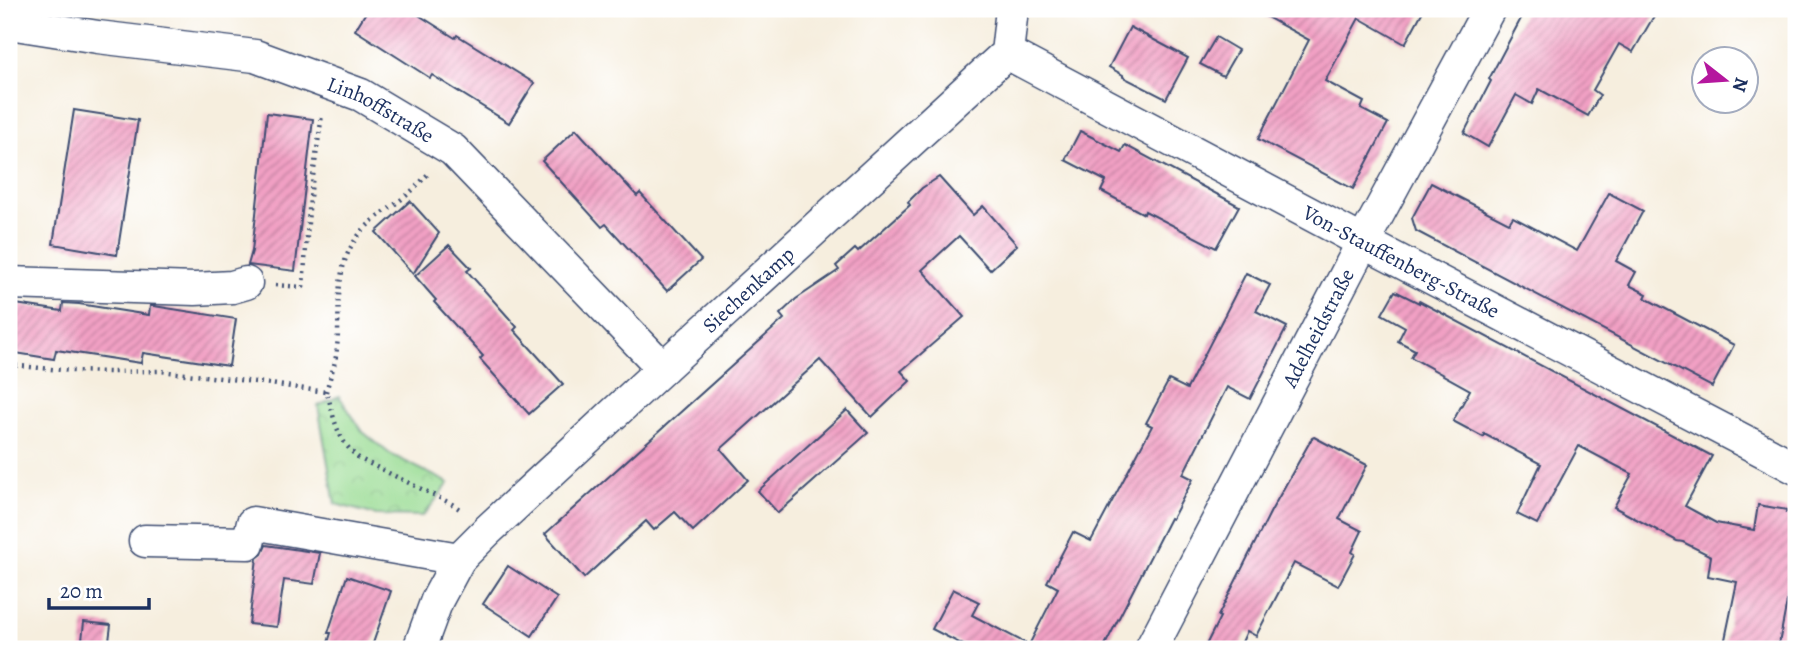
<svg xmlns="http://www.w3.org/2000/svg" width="1805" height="658" viewBox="0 0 1805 658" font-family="Alegreya,serif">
	<defs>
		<pattern id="park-crowns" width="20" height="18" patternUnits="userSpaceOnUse" patternTransform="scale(1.75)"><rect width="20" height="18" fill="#99dc93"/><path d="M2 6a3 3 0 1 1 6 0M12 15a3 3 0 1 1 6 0" fill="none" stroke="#83bd81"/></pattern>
		<pattern id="building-hatch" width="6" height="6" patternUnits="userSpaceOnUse" patternTransform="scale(1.75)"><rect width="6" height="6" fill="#f2a0c4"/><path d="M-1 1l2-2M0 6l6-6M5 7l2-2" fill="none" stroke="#c383a2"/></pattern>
	</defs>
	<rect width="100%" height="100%" fill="#fff"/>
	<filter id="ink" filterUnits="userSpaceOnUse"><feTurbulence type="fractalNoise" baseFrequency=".0143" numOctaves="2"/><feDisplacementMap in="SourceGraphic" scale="14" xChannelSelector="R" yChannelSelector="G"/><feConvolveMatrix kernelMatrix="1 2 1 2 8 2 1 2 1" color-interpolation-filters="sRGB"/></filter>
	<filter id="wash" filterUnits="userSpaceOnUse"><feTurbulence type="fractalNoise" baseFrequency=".00686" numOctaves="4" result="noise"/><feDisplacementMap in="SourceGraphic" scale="28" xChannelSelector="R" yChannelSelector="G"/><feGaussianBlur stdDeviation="1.57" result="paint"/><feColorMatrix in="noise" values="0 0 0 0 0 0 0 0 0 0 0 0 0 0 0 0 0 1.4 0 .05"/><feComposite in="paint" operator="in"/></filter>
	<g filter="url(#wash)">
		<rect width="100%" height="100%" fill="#f6eede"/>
		<path fill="url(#park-crowns)" stroke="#5a8678" stroke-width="2" d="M 339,396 L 363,432 L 390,454 L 449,483 L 423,516 L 376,515 L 335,504 L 318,406 Z"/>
		<g id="blocks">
			<g fill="url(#building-hatch)">
				<path d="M 368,9 L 409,9 L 455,38 L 457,35 L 534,83 L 509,123 L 432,75 L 430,78 L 355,30 Z"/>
				<path d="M 1252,9 L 1424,9 L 1405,44 L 1359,18 L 1325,81 L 1364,102 L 1361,109 L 1388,123 L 1353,189 L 1258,139 L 1309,40 Z"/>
				<path d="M 1526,9 L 1658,9 L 1633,52 L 1619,44 L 1593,90 L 1600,95 L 1588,116 L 1539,89 L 1532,104 L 1516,95 L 1488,147 L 1464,133 L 1491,81 L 1489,79 Z"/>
				<path d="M 1130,27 L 1188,58 L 1166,99 L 1123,77 L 1123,75 L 1109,67 Z"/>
				<path d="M 1216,37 L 1238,50 L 1223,76 L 1200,64 Z"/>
				<path d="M 74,110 L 138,120 L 117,255 L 53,244 Z"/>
				<path d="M 267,113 L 313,119 L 295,271 L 248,265 L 252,251 Z"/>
				<path d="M 576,129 L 637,196 L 640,193 L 701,260 L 667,291 L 606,224 L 602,227 L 542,161 Z"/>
				<path d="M 1080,131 L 1121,152 L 1125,145 L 1239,206 L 1216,248 L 1145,211 L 1144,214 L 1101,191 L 1106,181 L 1065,160 Z"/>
				<path d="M 939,177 L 973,215 L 983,206 L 1017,245 L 990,270 L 959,236 L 922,270 L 964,317 L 901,371 L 910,381 L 872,417 L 820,360 L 721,449 L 748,480 L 693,531 L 675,512 L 654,530 L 646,521 L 584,578 L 545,534 L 784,319 L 780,314 L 796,299 L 839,270 L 836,266 L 855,249 L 858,252 L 910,205 L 908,202 L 922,188 Z"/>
				<path d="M 1431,183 L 1509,223 L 1513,217 L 1577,251 L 1609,193 L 1643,211 L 1616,261 L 1636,272 L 1629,285 L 1647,294 L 1645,298 L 1734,345 L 1712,387 L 1416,231 L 1412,218 Z"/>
				<path d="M 410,201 L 439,233 L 413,274 L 376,232 Z"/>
				<path d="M 449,245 L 471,268 L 467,271 L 517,327 L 514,330 L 563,384 L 529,414 L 480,359 L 483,356 L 434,302 L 436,300 L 415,276 Z"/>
				<path d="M 1246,273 L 1270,285 L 1256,311 L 1287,327 L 1250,399 L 1227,387 L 1183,474 L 1193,479 L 1172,519 L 1170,518 L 1103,649 L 971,649 L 932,629 L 953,589 L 979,602 L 972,615 L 1029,645 L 1058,588 L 1047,582 L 1073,532 L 1091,541 L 1152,426 L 1146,423 L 1169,380 L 1187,389 Z"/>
				<path d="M 1395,291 L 1419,303 L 1419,301 L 1712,456 L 1685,506 L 1716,523 L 1754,530 L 1758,505 L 1787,510 L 1786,512 L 1796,514 L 1796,554 L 1778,649 L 1723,649 L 1737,582 L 1708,576 L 1711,556 L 1683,542 L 1677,541 L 1614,507 L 1632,474 L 1579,446 L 1537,524 L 1517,514 L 1541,464 L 1484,434 L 1483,437 L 1453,421 L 1470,390 L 1411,357 L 1415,350 L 1398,341 L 1405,327 L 1382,314 Z"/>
				<path d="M 9,303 L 62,311 L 63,303 L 79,304 L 149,315 L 150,306 L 154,306 L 236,319 L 229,366 L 143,353 L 141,363 L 56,350 L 54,359 L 9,352 Z"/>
				<path d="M 847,410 L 868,433 L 778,513 L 758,491 Z"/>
				<path d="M 1314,437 L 1367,465 L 1339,519 L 1362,531 L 1352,552 L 1355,554 L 1338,586 L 1294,563 L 1256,636 L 1247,631 L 1239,649 L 1204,649 L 1220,617 L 1218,616 L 1271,511 L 1312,438 Z"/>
				<path d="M 266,545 L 320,553 L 314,584 L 284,580 L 277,627 L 249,624 L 257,558 L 262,554 Z"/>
				<path d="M 508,566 L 557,598 L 532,636 L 483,604 Z"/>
				<path d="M 347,576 L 391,591 L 371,649 L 326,649 L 331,633 L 328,633 Z"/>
				<path d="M 84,622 L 111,625 L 108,649 L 81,649 Z"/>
			</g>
		</g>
	</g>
	<g filter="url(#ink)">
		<use href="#blocks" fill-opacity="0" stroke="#3c4c71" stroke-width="2"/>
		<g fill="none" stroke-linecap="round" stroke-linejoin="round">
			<defs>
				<g id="street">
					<path id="s1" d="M 9,23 L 98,37 L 255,56 L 361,95 L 453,150 L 663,368"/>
					<path id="s2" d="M 1007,53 L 1363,242 L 1796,468"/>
					<path d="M 9,283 L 195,289 L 232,287 L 246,283"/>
					<path d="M 145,541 L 248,543 L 253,523 L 459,559"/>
					<path id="s3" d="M 419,649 L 437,600 L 459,559 L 487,531 L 663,368 L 1007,53 L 1012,9"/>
					<path id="s4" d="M 1151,649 L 1363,242 L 1489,9"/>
				</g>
			</defs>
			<use href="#street" stroke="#3c4c71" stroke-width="35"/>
			<g stroke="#3c4c71" stroke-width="4.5" stroke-dasharray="2 5" stroke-linecap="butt">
				<path d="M 275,285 L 303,287 L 310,197 L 322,115"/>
				<path d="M 9,365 L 72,371 L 111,372 L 160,371 L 264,383 L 326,392 C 330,400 330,406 333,415 C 338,434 345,447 360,459 L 452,504 L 461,510"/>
				<path d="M 326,392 C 329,380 334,368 336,356 C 342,316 331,271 358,236 C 370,220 387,211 403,198 C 413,191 421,181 430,172"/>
			</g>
			<use href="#street" stroke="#fff" stroke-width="32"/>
		</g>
	</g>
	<g text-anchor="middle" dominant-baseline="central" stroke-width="7" stroke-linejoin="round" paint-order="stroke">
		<g font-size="21" fill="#1b2f5e" stroke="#fff">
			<text stroke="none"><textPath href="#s1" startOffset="385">Linhoffstraße</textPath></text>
			<text stroke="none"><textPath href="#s2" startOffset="446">Von-Stauffenberg-Straße</textPath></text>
			<text stroke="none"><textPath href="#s3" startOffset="494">Siechenkamp</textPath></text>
			<text stroke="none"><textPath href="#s4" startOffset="362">Adelheidstraße</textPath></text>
		</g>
	</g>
	<rect width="1805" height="658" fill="none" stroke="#fff" stroke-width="35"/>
	<g transform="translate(1725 80) rotate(107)"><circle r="33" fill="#ffffff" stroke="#a4acbf" stroke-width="2"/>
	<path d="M0-5L12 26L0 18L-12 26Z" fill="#b5179e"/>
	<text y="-10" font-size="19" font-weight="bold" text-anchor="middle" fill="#1b2f5e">N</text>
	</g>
	<path d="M49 598v10h100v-10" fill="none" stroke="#1b2f5e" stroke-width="3.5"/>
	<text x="60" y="598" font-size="21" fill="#1b2f5e" stroke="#ffffff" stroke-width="5" paint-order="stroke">20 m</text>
</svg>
